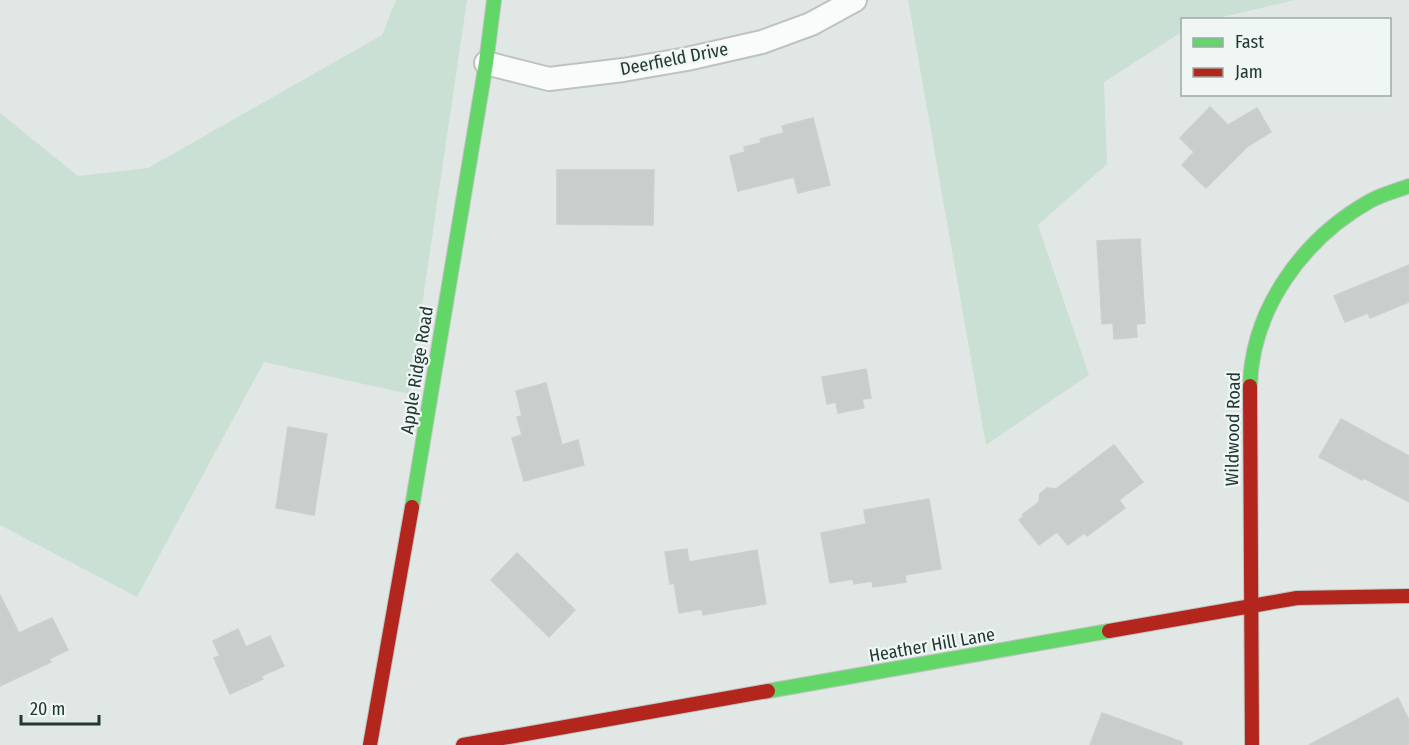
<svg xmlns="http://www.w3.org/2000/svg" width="1409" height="745" viewBox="0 0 1409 745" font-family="'Fira Sans Condensed',sans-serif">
	<rect width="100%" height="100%" fill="#e1e7e5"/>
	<g fill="#cbe0d4">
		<path d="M 396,0 L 467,0 L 409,394 L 264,362 L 137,597 L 0,525 L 0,113 L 78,176 L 148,168 L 382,35 Z"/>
		<path d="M 908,0 L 1295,0 L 1214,19 L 1182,20 L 1182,32 L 1104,82 L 1107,164 L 1038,225 L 1089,375 L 986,445 Z"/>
	</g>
	<g fill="#c9cecc" stroke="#cad0ce" stroke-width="1.5">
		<path d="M 1210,107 L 1228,125 L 1257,108 L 1271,132 L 1248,146 L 1206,188 L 1182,165 L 1194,152 L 1180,138 Z"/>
		<path d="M 813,118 L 830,185 L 798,193 L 794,177 L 738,191 L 730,156 L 745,152 L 744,147 L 761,143 L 760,139 L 784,133 L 782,126 Z"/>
		<path d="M 557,170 L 654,170 L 653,225 L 557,224 Z"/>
		<path d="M 1140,239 L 1145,323 L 1136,324 L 1137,337 L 1114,339 L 1113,323 L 1102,324 L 1097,241 Z"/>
		<path d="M 1409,265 L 1409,302 L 1370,318 L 1368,313 L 1345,322 L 1334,296 Z"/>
		<path d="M 866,369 L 871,398 L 862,399 L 864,408 L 838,413 L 836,402 L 827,404 L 822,377 Z"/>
		<path d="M 546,383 L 562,445 L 578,440 L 584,465 L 524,481 L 512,438 L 522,435 L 517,417 L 522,416 L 516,391 Z"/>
		<path d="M 1341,419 L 1409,456 L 1409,502 L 1364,478 L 1362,480 L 1319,457 Z"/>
		<path d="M 288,427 L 327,434 L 314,515 L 276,508 Z"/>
		<path d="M 1114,445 L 1143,482 L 1119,500 L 1125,508 L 1087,536 L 1084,533 L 1068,545 L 1057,532 L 1039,545 L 1019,520 L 1023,517 L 1022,515 L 1039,502 L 1040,494 L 1047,488 L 1056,489 Z"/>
		<path d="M 929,499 L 941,569 L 905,575 L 906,582 L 873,587 L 872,581 L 854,584 L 853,579 L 830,583 L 821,533 L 866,524 L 864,510 Z"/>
		<path d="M 687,549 L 689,562 L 757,550 L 766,604 L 703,615 L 702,609 L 679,613 L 674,583 L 670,584 L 665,552 Z"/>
		<path d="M 517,553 L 575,610 L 549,637 L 491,580 Z"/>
		<path d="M 0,595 L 19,633 L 52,618 L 68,650 L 49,659 L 51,662 L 0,686 Z"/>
		<path d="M 238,629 L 246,647 L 270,636 L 284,666 L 261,676 L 263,679 L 230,694 L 214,658 L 220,656 L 213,641 Z"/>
		<path d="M 1398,698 L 1409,720 L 1409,745 L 1309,745 Z"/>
		<path d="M 1102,713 L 1182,742 L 1182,745 L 1090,745 Z"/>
	</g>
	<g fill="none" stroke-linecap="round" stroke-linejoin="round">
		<defs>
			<path id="street" d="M 486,63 L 549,79 L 623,70 L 687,59 L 762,42 L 811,24 L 855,0"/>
			<g id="fast">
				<path d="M 1250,386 C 1252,308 1304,238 1370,201 C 1382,194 1396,191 1409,186"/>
				<path d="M 412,507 L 486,63 L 494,0"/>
				<path d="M 768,691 L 1109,631"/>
			</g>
			<g id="jam">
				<path d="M 1250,386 L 1252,745"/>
				<path d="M 1109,631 L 1297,598 L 1409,596"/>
				<path d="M 370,745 L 412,507"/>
				<path d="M 463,745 L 768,691"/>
			</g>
		</defs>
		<use href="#street" stroke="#bec3c2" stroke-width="26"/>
		<use href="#fast" stroke="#bec4c2" stroke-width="16"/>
		<use href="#jam" stroke="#bec4c2" stroke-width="16"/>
		<use href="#street" stroke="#fafbfb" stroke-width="22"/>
		<use href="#fast" stroke="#63d668" stroke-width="14"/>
		<use href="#jam" stroke="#b3261e" stroke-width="14"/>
	</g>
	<g text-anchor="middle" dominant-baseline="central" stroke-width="4.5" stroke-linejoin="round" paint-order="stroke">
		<g font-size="18" fill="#213835" stroke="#eff6f4">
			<text transform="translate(674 59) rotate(-11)">Deerfield Drive</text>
			<text transform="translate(417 370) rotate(-81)">Apple Ridge Road</text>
			<text transform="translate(1233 429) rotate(-89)">Wildwood Road</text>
			<text transform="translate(932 645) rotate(-10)">Heather Hill Lane</text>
		</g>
	</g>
	<rect x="1181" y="18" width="210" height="78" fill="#eff6f4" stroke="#9daaa8" stroke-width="1.5"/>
	<rect x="1193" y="38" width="30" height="9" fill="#63d668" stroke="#9daaa8" stroke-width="1.5"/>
	<text x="1235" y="48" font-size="18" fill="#213835">Fast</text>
	<rect x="1193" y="68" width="30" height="9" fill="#b3261e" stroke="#9daaa8" stroke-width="1.5"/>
	<text x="1235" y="78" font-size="18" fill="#213835">Jam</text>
	<path d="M21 715v9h78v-9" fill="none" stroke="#213835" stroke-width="3"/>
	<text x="30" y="715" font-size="18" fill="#213835" stroke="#eff6f4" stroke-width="4.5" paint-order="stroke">20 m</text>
</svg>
